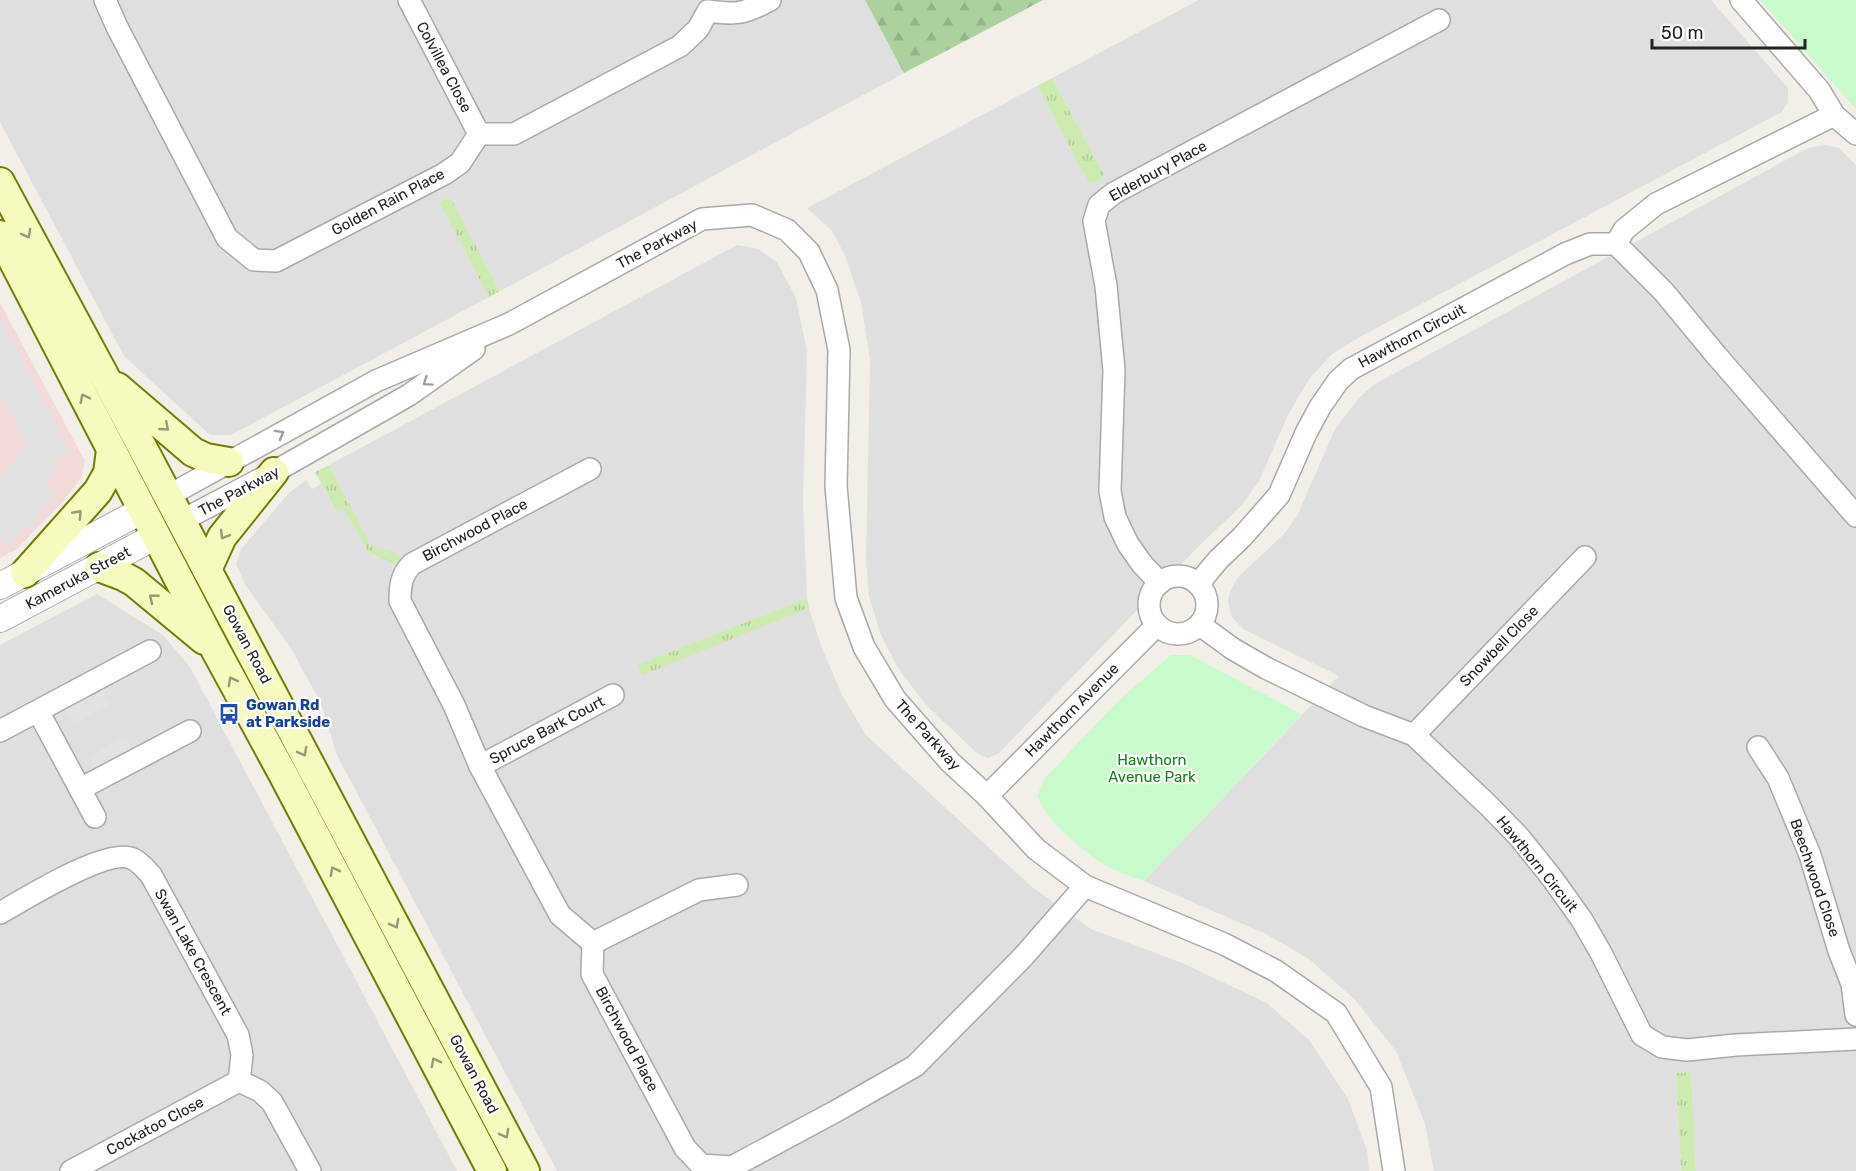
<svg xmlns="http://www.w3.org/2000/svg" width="1856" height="1171" viewBox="0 0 1856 1171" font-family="Rubik,sans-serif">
	<defs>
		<pattern id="grass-tufts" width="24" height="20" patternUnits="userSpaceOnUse" patternTransform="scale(1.5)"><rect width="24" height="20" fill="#cdebb0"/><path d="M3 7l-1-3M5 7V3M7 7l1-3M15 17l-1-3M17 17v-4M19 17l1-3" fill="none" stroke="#b0c997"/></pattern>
		<pattern id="forest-firs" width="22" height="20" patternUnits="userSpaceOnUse" patternTransform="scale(1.5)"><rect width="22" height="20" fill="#add19e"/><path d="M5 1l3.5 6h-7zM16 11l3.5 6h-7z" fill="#95b388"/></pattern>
	</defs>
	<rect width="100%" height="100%" fill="#f2efe9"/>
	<g fill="#e0dfdf">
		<path d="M 0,0 L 865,0 L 904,73 L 500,291 L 450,197 L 440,202 L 489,297 L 231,435 L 210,435 L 124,356 L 0,122 Z"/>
		<path d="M 1199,0 L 1711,0 L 1788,88 L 1788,102 L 1782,112 L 1367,333 L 1332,354 L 1309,379 L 1288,415 L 1259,481 L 1243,504 L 1198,547 L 999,753 L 988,758 L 978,754 L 926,705 L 898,668 L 881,635 L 869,597 L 866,559 L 870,360 L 861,302 L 844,253 L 831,230 L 807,208 L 1037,86 L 1090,184 L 1105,176 L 1052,78 Z"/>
		<path d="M 1825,145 L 1839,148 L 1856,165 L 1856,1171 L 1696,1171 L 1691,1072 L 1676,1073 L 1681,1171 L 1434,1171 L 1425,1124 L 1396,1051 L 1355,1000 L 1309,959 L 1266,934 L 1144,881 L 1339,676 L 1243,629 L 1231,616 L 1228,601 L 1230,591 L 1238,577 L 1285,533 L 1297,516 L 1335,429 L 1358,399 L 1373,385 L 1808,148 Z"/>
		<path d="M 737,245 L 758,249 L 777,262 L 796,298 L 807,351 L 803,501 L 807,598 L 638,665 L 643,674 L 809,608 L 821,646 L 842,695 L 866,735 L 1032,887 L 1091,929 L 1182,963 L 1267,1003 L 1309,1040 L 1348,1099 L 1367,1150 L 1369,1171 L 557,1171 L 337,755 L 320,701 L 290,647 L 246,586 L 236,564 L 241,549 L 289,493 L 306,480 L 312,489 L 321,484 L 336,511 L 343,507 L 369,553 L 375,557 L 385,558 L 390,551 L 371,547 L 329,465 Z"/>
		<path d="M 97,594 L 163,635 L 190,667 L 457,1171 L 0,1171 L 0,645 Z"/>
	</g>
	<path fill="#f2dad9" d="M 0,303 L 85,461 L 81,478 L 65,499 L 17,549 L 0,558 Z"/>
	<g fill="url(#grass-tufts)">
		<path d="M 1052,78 L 1105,176 L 1090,185 L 1037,86 Z"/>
		<path d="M 450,197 L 500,291 L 489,297 L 439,202 Z"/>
		<path d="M 329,465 L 371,546 L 390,551 L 401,557 L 395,564 C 386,559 377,558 369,553 L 343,508 L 336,511 L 315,472 Z"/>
		<path d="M 807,598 L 809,608 L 643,675 L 637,665 Z"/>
		<path d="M 1691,1072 L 1696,1171 L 1681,1171 L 1676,1073 Z"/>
	</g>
	<path fill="url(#forest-firs)" d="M 865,0 L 1043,0 L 904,73 Z"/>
	<g fill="#c8facc">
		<path d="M 1760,0 L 1856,0 L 1856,109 Z"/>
		<path d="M 1171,655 L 1190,655 L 1302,714 L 1144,881 C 1131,876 1117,872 1105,865 C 1083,852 1046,820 1037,796 L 1044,779 L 1119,700 Z"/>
	</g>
	<g fill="#e2e2e2">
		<path d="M 0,317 L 70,453 L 56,460 L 55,471 L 45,484 L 56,495 L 36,519 L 8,545 L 0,536 L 0,478 L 27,445 L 0,392 Z"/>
		<path d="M 102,688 L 111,704 L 73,724 L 64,708 Z"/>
		<path d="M 126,736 L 133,751 L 97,770 L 89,756 Z"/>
	</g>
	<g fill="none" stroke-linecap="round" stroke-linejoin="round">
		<defs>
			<g id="minor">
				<path d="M 105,0 L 117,27 L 227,238 L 254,260 L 276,261 L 444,174 L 460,163 L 479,134 L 514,134 L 680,46 L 698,29 L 708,11 C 737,15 744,14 770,0"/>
				<path d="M 409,0 L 479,134"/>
				<path d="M 1741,0 L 1819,90 L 1834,115 L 1856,134"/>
				<path d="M 1616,244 L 1664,292 L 1716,355 L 1856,516"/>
				<path d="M 590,469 L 412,564 C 401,575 400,586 400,601 L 454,705 L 480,766 L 560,915 L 593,943 L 592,974 L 685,1148 L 701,1165 L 732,1167 L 838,1110 L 915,1066 L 1022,958 L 1085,886"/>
				<path d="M 168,496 L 376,381 L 509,324 L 702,219 L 752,215 L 787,230 L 809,252 L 827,290 L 839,350 L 836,486 L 846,598 L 864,647 L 895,699 L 950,762 L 987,796 L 1036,849 L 1085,886 L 1224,944 L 1276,971 L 1336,1013 L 1381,1087 L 1394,1171"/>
				<path d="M 181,521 L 274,472 L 409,395 L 474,349"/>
				<circle cx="1178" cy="605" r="29"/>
				<path d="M 1160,583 L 1142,564 L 1128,544 L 1115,517 L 1110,491 L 1114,370 L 1106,286 L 1094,221 L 1099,205 L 1114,193 L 1439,20"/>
				<path d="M 1198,584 L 1218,560 L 1242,537 L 1279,495 L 1306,433 L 1320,407 L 1338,381 L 1351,369 L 1565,254 L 1590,244 L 1616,244 L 1624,230 L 1656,204 L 1834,115"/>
				<path d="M 1200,625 L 1233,649 L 1266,668 L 1364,716 L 1414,735 L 1489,806 L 1520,838 L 1552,878 L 1582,920 L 1601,953 L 1642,1035 L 1662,1047 L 1687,1050 L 1736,1045 L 1856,1039"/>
				<path d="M 38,711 L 95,817"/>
				<path d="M 0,731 L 150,651"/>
				<path d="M 1414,735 L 1585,557"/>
				<path d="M 1758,747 L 1778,778 L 1810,855 L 1839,951 L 1852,984 L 1856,1015"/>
				<path d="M 480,766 L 613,695"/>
				<path d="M 80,789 L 190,731"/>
				<path d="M 987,796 L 1157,625"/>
				<path d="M 0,913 C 25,899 109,846 133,859 C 140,862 146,870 151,875 L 238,1035 L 242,1055 L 239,1081 L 260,1091 L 272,1102 L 310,1171"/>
				<path d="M 593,943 L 699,890 L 737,885"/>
				<path d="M 71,1171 L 239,1081"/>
			</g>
			<g id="tertiary">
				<path d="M 0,586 L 143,510"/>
				<path d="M 0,619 L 156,536"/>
			</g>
			<g id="secondary">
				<path d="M 0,182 L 104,375 L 525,1171"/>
				<path d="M 0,235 L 215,649 L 283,774 L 492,1171"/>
				<path d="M 117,387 L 193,452 L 206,458 L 229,462"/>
				<path d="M 99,567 L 123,576 L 134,582 L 204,640"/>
				<path d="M 207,570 L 222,537 L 274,472"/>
				<path d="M 25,573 L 98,491 L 108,473 L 111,450"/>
			</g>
		</defs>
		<use href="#minor" stroke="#a9a9a9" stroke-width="24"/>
		<use href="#tertiary" stroke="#a9a9a9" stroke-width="28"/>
		<use href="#secondary" stroke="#707d05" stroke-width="32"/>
		<use href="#minor" stroke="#fff" stroke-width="21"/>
		<use href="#tertiary" stroke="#fff" stroke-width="26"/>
		<use href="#secondary" stroke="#f7fabf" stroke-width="28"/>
	</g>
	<defs><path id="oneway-chevron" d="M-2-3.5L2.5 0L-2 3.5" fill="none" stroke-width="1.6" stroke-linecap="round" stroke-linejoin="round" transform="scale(1.5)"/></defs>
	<g stroke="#979978">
		<use href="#oneway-chevron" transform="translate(27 234) rotate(61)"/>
		<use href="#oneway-chevron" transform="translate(84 398) rotate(-117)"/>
		<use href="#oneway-chevron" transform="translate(165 427) rotate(41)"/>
		<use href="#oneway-chevron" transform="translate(78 514) rotate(-48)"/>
		<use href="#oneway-chevron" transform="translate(224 535) rotate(121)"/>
		<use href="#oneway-chevron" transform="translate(153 598) rotate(-141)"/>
		<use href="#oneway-chevron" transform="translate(232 681) rotate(-119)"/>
		<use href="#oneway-chevron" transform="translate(303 752) rotate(62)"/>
		<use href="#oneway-chevron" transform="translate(334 871) rotate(-118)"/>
		<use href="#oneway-chevron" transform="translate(395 924) rotate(62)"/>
		<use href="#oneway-chevron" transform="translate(435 1062) rotate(-118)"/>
		<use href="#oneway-chevron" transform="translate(505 1134) rotate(62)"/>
	</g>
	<g stroke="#9c9c9c">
		<use href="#oneway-chevron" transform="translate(427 382) rotate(145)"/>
		<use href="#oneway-chevron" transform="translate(280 434) rotate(-29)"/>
	</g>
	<defs>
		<symbol id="bus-bare" viewBox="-9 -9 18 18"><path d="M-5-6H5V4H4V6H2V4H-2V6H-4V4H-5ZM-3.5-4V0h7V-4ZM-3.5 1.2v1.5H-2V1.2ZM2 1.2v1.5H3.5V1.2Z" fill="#1a4fb4" stroke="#fff" stroke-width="2.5" paint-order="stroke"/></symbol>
	</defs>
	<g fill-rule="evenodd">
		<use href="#bus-bare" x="214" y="699" width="30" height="30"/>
	</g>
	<g text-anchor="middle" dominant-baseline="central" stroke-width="4.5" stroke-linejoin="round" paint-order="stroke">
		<g font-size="15" fill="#222" stroke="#fff">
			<text transform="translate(444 67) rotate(62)">Colvillea Close</text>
			<text transform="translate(1158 171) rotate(-29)">Elderbury Place</text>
			<text transform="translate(388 202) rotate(-28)">Golden Rain Place</text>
			<text transform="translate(657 244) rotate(-28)">The Parkway</text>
			<text transform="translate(1412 336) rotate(-28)">Hawthorn Circuit</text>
			<text transform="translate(239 491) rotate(-28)">The Parkway</text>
			<text transform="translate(475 530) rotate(-28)">Birchwood Place</text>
			<text transform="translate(78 578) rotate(-28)">Kameruka Street</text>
			<text transform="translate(247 644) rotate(62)">Gowan Road</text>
			<text transform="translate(1499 646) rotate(-46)">Snowbell Close</text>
			<text transform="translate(1072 710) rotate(-45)">Hawthorn Avenue</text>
			<text transform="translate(547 730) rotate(-28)">Spruce Bark Court</text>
			<text transform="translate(928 735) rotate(48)">The Parkway</text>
			<text transform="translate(1537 864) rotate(51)">Hawthorn Circuit</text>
			<text transform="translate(1815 878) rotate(71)">Beechwood Close</text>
			<text transform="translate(193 952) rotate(61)">Swan Lake Crescent</text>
			<text transform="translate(627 1039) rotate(62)">Birchwood Place</text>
			<text transform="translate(474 1074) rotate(62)">Gowan Road</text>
			<text transform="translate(155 1126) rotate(-28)">Cockatoo Close</text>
		</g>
		<g font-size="15" font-weight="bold" fill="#164399" stroke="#fff" text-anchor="start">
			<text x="246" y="705">Gowan Rd<tspan x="246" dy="17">at Parkside</tspan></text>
		</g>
		<g font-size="15" fill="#0c8416" stroke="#fff">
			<text x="1152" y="760">Hawthorn<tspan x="1152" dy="17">Avenue Park</tspan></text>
		</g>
	</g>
	<path d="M1652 39v9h153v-9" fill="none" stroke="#222222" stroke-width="3"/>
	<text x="1661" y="39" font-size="18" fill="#222222" stroke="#ffffff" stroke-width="4.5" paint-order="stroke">50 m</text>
</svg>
